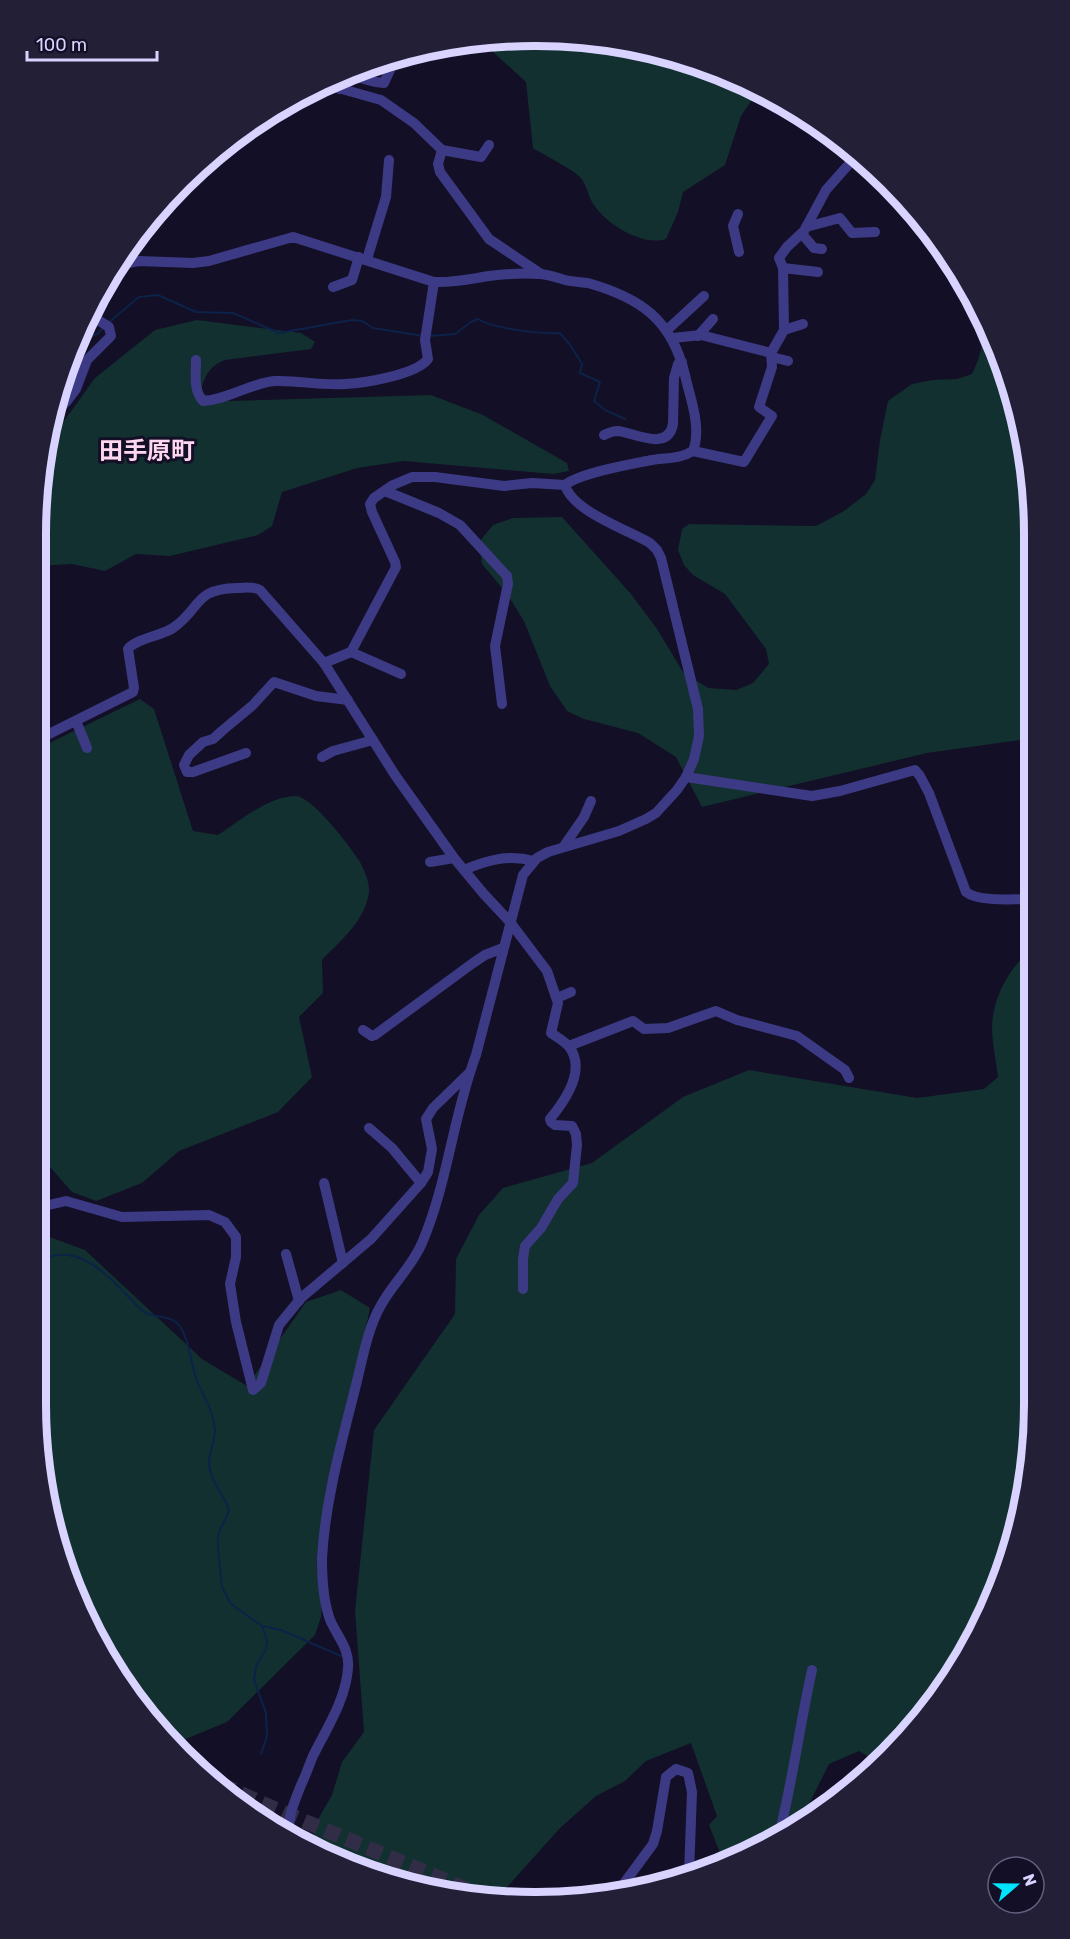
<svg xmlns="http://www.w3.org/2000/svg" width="1070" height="1939" viewBox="0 0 1070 1939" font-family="Rubik,'Noto Sans JP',sans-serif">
	<rect width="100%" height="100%" fill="#130f26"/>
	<g fill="#12302f">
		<path d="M 502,37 L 600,40 L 695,62 L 758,91 L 741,116 L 725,165 L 683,192 L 678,212 L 666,239 C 642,247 604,223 592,202 C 588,195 586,183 580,177 C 572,169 544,155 533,148 L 526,82 L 481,41 Z"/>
		<path d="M 979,312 L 996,344 L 1030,470 L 1031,736 L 1020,740 L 927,753 L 702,807 L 676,757 L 638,733 L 584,719 L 567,711 L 550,686 L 524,621 L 507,594 L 482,564 L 479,542 L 493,525 L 513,518 L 562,517 L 631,594 L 657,629 L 683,672 L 708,688 L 736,690 L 753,683 L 769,664 L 766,649 L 725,594 L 693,575 L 684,565 L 678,550 L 682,529 L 689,524 L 816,526 L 844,511 L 866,494 L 875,480 L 880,440 L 888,401 L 912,384 L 933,380 L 957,379 L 972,374 C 984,349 984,339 979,312 Z"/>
		<path d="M 197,320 L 301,333 L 315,342 L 311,349 L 225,360 C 209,366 203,378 201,394 L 230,401 L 431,395 L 483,415 L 567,463 L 569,471 L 553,474 L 404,461 L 357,468 L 282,492 L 272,526 L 258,535 L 170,556 L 136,554 L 105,571 L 72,564 L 37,566 L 37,503 L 46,446 L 95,378 L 155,330 Z"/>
		<path d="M 140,699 L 154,709 L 193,831 L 218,835 C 240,821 267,797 295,796 C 311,795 349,845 358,859 C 364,868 370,883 369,893 C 364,922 341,940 322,960 L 323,993 L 299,1017 L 312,1077 L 278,1112 L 179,1151 L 142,1183 L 96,1201 L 72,1192 L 36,1151 L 37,749 Z"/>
		<path d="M 1031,950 L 1033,1436 L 1017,1533 L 967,1653 L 878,1763 L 859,1751 L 829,1764 L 802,1818 L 731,1862 L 722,1858 L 709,1825 L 717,1816 L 691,1743 L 646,1761 L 625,1781 L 596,1796 L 560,1828 L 507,1887 L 509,1896 L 406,1886 L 316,1845 L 313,1828 L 332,1795 L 342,1762 L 364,1732 L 355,1611 L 374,1430 L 455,1314 L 456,1259 L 479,1215 L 503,1188 L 592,1163 L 683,1097 L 749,1070 L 917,1098 L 984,1089 L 998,1077 C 996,1060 992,1043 992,1026 C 993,997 1009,968 1031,950 Z"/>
		<path d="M 36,1232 L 85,1250 L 202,1359 L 247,1386 L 306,1302 L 341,1290 L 370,1308 L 325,1528 L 321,1617 L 315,1635 L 227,1722 L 176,1743 L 139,1708 L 63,1565 L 36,1404 Z"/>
	</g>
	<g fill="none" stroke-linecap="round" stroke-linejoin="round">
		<g stroke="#0c2248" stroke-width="2">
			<path d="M 108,323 L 139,297 L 158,295 L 196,312 L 233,313 L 279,333 L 352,320 L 362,321 L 373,328 L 423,336"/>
			<path d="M 429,336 L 455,334 L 471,322 L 478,319 C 494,329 540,334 560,333 L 571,346 L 582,364 L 580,373 L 600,382 L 594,401 L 605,410 L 625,419"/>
			<path d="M 79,342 L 97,334 L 104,327"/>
			<path d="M 36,1258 C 47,1258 58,1253 68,1255 C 95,1258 122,1290 140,1309 C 150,1319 168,1314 177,1323 C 188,1334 191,1361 195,1375 C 201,1395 213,1406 215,1430 C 215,1444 206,1457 210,1470 C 213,1484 225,1496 229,1511 L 218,1535 L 218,1549 L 222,1587 L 231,1604 L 262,1626 L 281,1630 L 341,1656"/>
			<path d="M 261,1754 L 267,1736 L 266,1713 L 254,1680 L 256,1666 L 266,1649 L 267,1641 L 262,1626"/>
		</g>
		<path stroke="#312d47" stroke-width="15" stroke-dasharray="15 8" stroke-linecap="butt" d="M 220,1784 L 266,1805 L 475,1893"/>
		<g stroke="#3d3a85" stroke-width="10">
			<path d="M 324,84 L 381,100 L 414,123 L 442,150 L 438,164 L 440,172 L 489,239 L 541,274"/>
			<path d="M 340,89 C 361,69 360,82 384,83 L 396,57"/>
			<path d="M 442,150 L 481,157 L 489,145"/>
			<path d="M 738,214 L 733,226 L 739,252"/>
			<path d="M 806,227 L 840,218 L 852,233 L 875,232"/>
			<path d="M 802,234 L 814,248 L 822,249"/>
			<path d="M 367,259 L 386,197 L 389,160"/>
			<path d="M 118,265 L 139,261 L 193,263 L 209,261 L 293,237 L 434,282 C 453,283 470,279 489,276 C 505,274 523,273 539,274 C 548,274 557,278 565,280 C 573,282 581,282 588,283 C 641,298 672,320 685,375 C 690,398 702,427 693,451 C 678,460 664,457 647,461 C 627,465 580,473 565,485 C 572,511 628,530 650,543 L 657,550 L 661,558 L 698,709 L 699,736 L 694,759 L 686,777 L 677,790 L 656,813 L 646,819 L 619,831 L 548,852 L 537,858 L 523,875 L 476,1055 C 453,1116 448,1182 422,1243 C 412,1267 392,1284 380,1307 C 368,1328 362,1361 356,1385 C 342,1441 325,1500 322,1559 C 322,1579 323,1603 331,1622 C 338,1637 350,1650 348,1668 C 346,1699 327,1728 313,1756 C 309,1765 306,1775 301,1785 C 295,1801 288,1815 288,1833"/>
			<path d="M 783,268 L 818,272"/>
			<path d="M 333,287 L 352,280 L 359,257"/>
			<path d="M 667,330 L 704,296"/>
			<path d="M 784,330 L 803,324"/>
			<path d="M 698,336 L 713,319"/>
			<path d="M 673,338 L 701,335 L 771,353 L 784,330 L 783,268 L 779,258 L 787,247 L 804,231 L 826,190 L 857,155"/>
			<path d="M 772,357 L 788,361"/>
			<path d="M 196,360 C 196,374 193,390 203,401 C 228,400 250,383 275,381 C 298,380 321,386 345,384 C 364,383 416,375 428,359 L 425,340 L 434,282"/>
			<path d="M 52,415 L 67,401 L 76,389 L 87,360 L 111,336 L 109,327 L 98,320 L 89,319"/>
			<path d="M 604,435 C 608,433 613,431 618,431 C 635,433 668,452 673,424 L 674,378 L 678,364 L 682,362"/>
			<path d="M 693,451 L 744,462 L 772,416 L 759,407 L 772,367 L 771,353"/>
			<path d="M 385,491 L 439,513 L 460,525 L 507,576 L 508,584 L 495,646 L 502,704"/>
			<path d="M 351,652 L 401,674"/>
			<path d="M 324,663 L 351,652 L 396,567 L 395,562 L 372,512 L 370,504 L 374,498 L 393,485 L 412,477 L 435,477 L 504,486 L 532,483 L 565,485"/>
			<path d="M 76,721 L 87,748"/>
			<path d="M 37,740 L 133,692 L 134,688 L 128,649 C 135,639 161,636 173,628 C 202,608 193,589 237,588 C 245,588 253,586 260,590 L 324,663 L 395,775 L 454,858 L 483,893 L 510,922 L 547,971 L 558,1003 L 551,1033 C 557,1037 566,1042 570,1048 C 586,1071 565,1101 550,1119 L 551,1122 L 555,1125 L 572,1126 L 576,1134 L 577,1145 L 573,1183 L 558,1199 L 541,1228 L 525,1246 L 523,1259 L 523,1289"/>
			<path d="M 246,753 L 193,772 L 187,772 L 184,765 L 189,755 L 203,742 L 213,739 L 223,730 L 253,705 L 274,682 L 316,696 L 348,700"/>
			<path d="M 322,757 L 333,751 L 373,740"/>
			<path d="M 686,777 L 812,796 L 840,791 L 915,770 L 920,776 L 929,793 L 966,892 C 978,902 1015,899 1031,899"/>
			<path d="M 564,846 L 584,817 L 591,801"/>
			<path d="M 430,862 L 454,858"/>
			<path d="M 464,870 C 487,860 509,854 534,861"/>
			<path d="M 557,998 L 571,992"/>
			<path d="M 363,1030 L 372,1036 L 375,1035 L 473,963 L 485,955 L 503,948"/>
			<path d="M 569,1046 L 633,1021 L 644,1029 L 668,1028 L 716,1011 L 737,1020 L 797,1036 L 845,1070 L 849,1078"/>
			<path d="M 369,1128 L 392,1148 L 421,1183"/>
			<path d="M 324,1183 L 343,1263"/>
			<path d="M 36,1208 L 66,1201 L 122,1217 L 209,1215 L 225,1222 L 236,1237 L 236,1257 L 230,1284 L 236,1322 L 253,1390 L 261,1383 L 279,1325 L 301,1298 L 371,1239 L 421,1183 L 428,1172 L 432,1149 L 426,1119 L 433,1108 L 469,1073"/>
			<path d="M 286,1254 L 299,1301"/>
			<path d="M 780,1831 C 793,1778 800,1724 812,1670"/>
			<path d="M 623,1889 L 625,1882 L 653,1844 L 657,1831 L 666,1777 L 676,1769 L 688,1773 L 692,1792 L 689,1874"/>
		</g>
	</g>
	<g text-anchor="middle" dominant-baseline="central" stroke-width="6" stroke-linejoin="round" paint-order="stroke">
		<g font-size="24" font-weight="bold" fill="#ffd6f0" stroke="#130f26">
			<text x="147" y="451">田手原町</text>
		</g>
	</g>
	<path d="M0 0H1070V1939H0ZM534 46H536A488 488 0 0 1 1024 534V1404A488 488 0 0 1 536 1892H534A488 488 0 0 1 46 1404V534A488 488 0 0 1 534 46Z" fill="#231f37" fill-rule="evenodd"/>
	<path fill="none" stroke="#d9d4ff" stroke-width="8" d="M534 46H536A488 488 0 0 1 1024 534V1404A488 488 0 0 1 536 1892H534A488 488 0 0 1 46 1404V534A488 488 0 0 1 534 46Z"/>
	<g transform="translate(1016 1885) rotate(70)"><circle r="28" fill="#130f26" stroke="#625e7d" stroke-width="1.5"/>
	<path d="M0-4.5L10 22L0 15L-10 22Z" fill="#00e5ff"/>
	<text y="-9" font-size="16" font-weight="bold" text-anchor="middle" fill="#d9d4ff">N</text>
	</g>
	<path d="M27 51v9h130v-9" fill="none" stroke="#d9d4ff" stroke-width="3"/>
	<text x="36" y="51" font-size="18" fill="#d9d4ff" stroke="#130f26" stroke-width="4.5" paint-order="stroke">100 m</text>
</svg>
